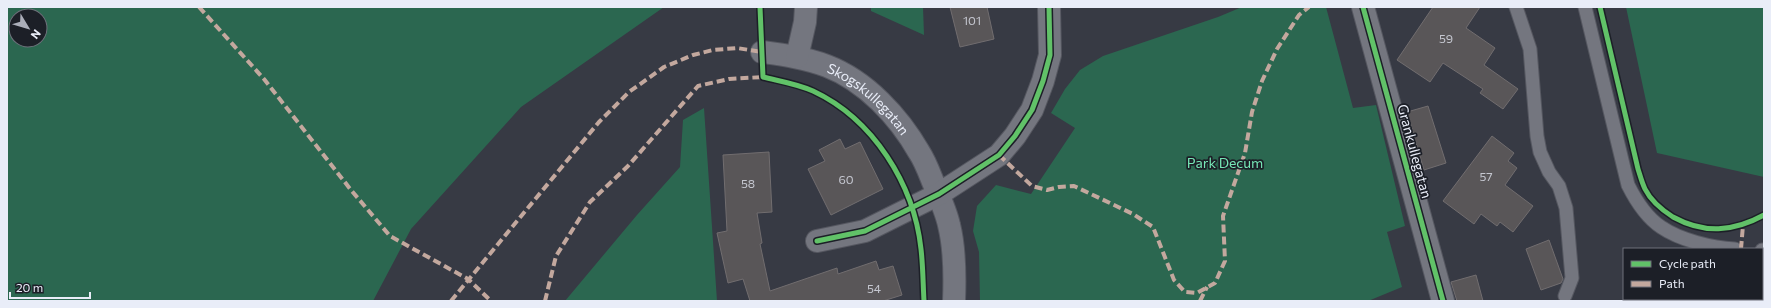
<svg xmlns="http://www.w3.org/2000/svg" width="1771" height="308" viewBox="0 0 1771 308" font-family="Commissioner,sans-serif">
	<rect width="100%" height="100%" fill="#373a44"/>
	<g fill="#2b6750" fill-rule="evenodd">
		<path d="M 7,7 L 664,7 L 521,107 L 411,229 L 373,301 L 7,301 ZM 16,16 L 40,16 L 40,40 L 16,40 Z"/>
		<path d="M 871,7 L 923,7 L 924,35 L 871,11 Z"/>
		<path d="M 1242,7 L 1326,7 L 1353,108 L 1376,105 L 1405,226 L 1387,232 L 1402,287 L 1368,301 L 980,301 L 979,252 L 973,231 L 977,206 L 996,185 L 1031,194 L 1075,128 L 1051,113 L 1065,89 L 1080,70 L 1103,56 L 1218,17 Z"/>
		<path d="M 1626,7 L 1764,7 L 1764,177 L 1657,153 Z"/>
		<path d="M 704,108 L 717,301 L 565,301 L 637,215 L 680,167 L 683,120 Z"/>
	</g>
	<g fill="#595658" stroke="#716d6f">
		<path d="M 950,7 L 987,7 L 994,39 L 960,47 Z"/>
		<path d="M 1433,7 L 1480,7 L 1466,28 L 1495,48 L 1484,65 L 1518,89 L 1503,109 L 1480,93 L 1483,89 L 1443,63 L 1430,82 L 1397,60 Z"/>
		<path d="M 1428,106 L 1446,163 L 1424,170 L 1407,112 Z"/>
		<path d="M 1492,136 L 1514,153 L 1508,161 L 1517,168 L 1505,185 L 1533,206 L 1513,232 L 1500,222 L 1497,226 L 1481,214 L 1474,224 L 1443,201 Z"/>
		<path d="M 840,139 L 845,149 L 860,142 L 883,189 L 831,215 L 808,169 L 825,161 L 819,150 Z"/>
		<path d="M 769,152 L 772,212 L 757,213 L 762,243 L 760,244 L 770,291 L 837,268 L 838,274 L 876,261 L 879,270 L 893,266 L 902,295 L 883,301 L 750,301 L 743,279 L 728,283 L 717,233 L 727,231 L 723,155 Z"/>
		<path d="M 1549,240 L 1563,279 L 1561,283 L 1541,290 L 1526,249 Z"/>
		<path d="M 1476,275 L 1483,301 L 1457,301 L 1451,282 Z"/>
	</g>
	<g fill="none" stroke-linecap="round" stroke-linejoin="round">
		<defs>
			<g id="lane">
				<path d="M 1516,7 L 1530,49 L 1537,136 L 1540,152 L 1549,172 L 1559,186 L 1566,208 L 1572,278 L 1565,296"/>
				<path d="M 1585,7 L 1628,185 C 1636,201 1646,217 1661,227 C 1680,240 1712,248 1735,249"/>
				<path d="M 1762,250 L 1764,250"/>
			</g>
			<g id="street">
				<path d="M 1363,7 L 1443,301"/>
				<path id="s1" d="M 762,52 C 784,55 806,58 827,66 C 866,81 899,117 919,152 C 925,161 929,172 933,182 C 939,196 946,211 949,225 C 955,249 955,276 954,301"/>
				<path d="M 797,57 L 805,22 L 806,7"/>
				<path d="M 817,241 L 865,231 L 939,194 L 999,155 L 1015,136 L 1032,110 L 1043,81 L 1050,55 L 1049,7"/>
			</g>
		</defs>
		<use href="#lane" stroke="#555760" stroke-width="15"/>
		<use href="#street" stroke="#555760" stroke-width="24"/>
		<use href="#lane" stroke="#74767f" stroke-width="13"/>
		<use href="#street" stroke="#74767f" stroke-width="22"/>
		<g stroke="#c3a89e" stroke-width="4" stroke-dasharray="8 4" stroke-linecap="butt">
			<path d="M 199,7 L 264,79 L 351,190 L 390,236 L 468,279 L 491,301"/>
			<path d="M 999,155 L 1032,186 L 1047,190 L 1059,187 L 1074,186 L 1133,214 L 1153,227 L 1174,280 L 1185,292 L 1197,293 L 1215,283 L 1225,261 L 1223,216 L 1245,153 L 1252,112 L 1262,81 L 1277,49 L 1299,15 L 1309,7"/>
			<path d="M 1741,249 L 1743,225"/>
			<path d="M 1762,292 L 1764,295"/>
			<path d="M 451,301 L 599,122 L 629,92 L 664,67 L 693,55 L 713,50 L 737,48 L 762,52"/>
			<path d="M 545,301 L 556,256 L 590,202 L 628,166 L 698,86 L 729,79 L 763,77"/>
			<path d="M 1200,301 L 1207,287"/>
			<path d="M 1687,301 L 1689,299"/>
		</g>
		<defs>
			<g id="cycleway">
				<path d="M 760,7 L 763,77 C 779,81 798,84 813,91 C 873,119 914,184 921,249 C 923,266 923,284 924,301"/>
				<path d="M 1363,7 L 1443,301"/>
				<path d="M 1600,7 L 1638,169 C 1640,175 1642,183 1645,189 C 1651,201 1662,210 1673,217 C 1704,234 1733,232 1764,215"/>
				<path d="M 817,241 L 865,231 L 939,194 L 999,155 L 1015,136 L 1032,110 L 1043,81 L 1050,55 L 1049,7"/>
			</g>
		</defs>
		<use href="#cycleway" stroke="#1c1f27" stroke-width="8"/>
		<use href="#cycleway" stroke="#61c268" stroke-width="5"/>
	</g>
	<g text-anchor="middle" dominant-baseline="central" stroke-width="3.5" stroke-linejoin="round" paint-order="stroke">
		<g font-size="12" fill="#c5c7d0">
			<text x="972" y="20">101</text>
			<text x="1446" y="38">59</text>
			<text x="1486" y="176">57</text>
			<text x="846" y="179">60</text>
			<text x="748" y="183">58</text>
			<text x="874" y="288">54</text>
		</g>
		<g font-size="14" fill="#e9edf8" stroke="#1c1f27">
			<text stroke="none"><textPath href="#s1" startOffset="120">Skogskullegatan</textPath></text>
			<text transform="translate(1415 151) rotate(75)">Grankullegatan</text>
		</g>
		<g font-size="14" fill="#76e7b6" stroke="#1c1f27">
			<text x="1225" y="162">Park Decum</text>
		</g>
	</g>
	<rect width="1771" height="308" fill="none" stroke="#e9edf8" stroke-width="16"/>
	<rect x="1623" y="248" width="140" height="52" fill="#1c1f27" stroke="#6e717b"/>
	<rect x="1631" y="261" width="20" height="6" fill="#61c268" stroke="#6e717b"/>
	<text x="1659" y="268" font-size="12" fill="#e9edf8">Cycle path</text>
	<rect x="1631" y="281" width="20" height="6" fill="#c3a89e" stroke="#6e717b"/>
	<text x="1659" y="288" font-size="12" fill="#e9edf8">Path</text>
	<g transform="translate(28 28) rotate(128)"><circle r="19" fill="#1c1f27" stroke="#6e717b"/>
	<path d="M0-3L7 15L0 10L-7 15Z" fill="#abaeb9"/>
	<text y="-6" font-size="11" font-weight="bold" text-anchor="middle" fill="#e9edf8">N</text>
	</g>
	<path d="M10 292v6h80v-6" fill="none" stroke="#e9edf8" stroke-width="2"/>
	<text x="16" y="292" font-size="12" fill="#e9edf8" stroke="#1c1f27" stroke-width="3" paint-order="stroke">20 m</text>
</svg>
